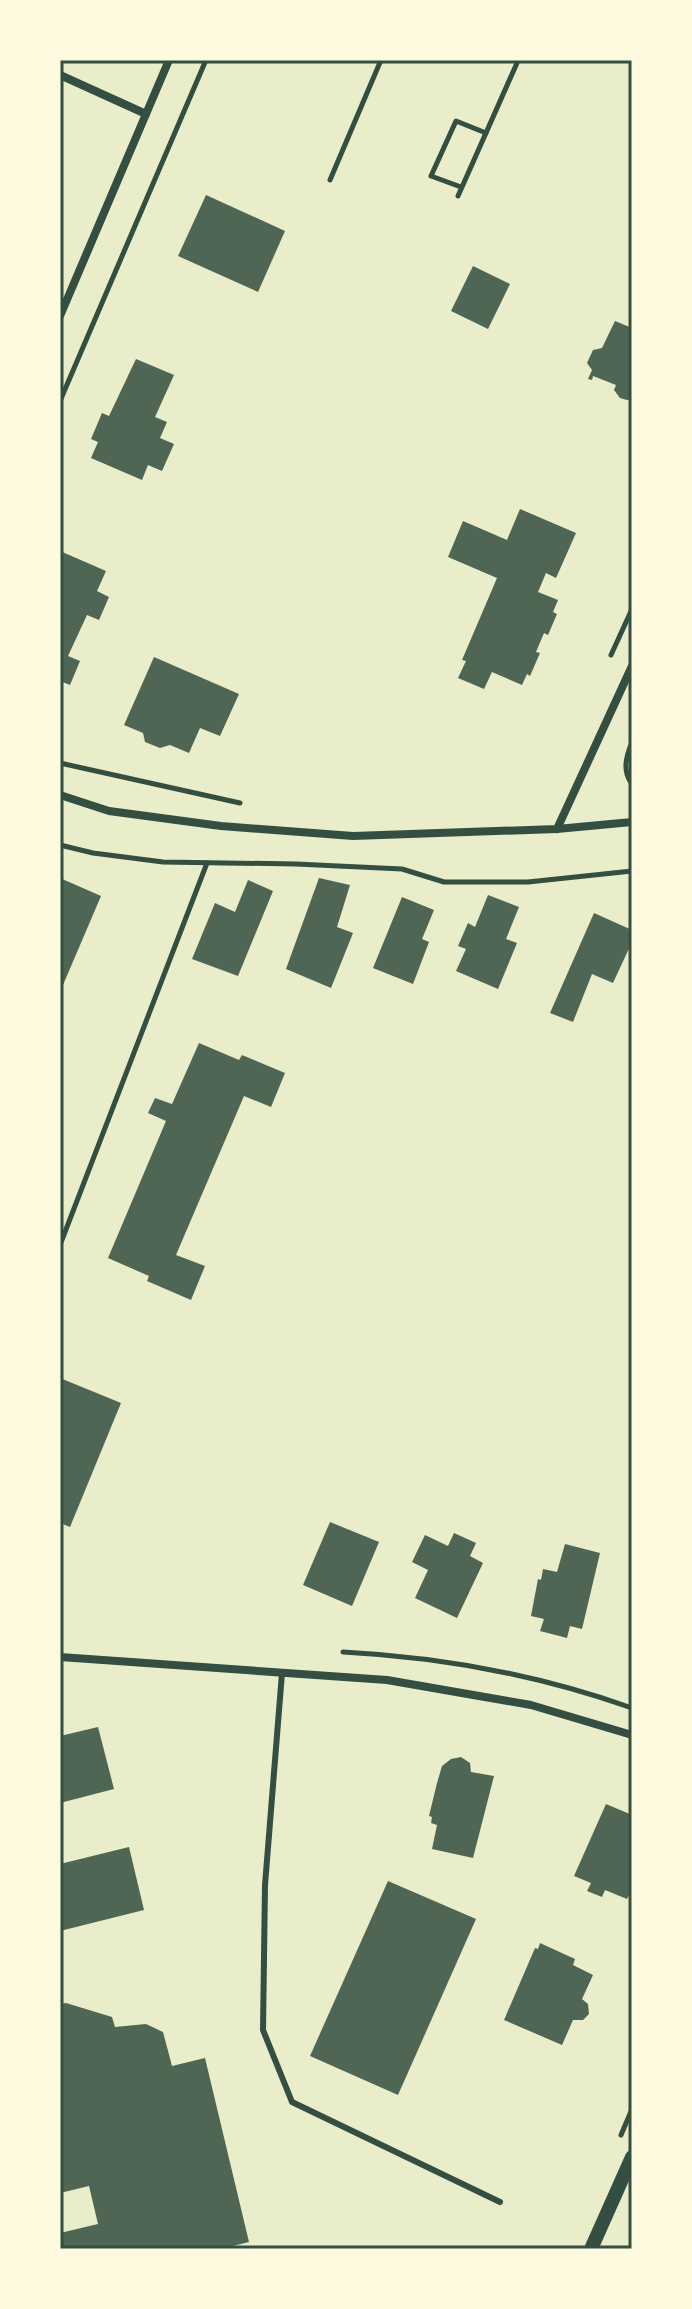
<svg xmlns="http://www.w3.org/2000/svg" width="692" height="2309" viewBox="0 0 692 2309" font-family="'Roboto Condensed',sans-serif">
	<rect width="100%" height="100%" fill="#e9edc9"/>
	<g fill="#4f6655">
		<path d="M 206,195 L 285,231 L 258,292 L 178,256 Z"/>
		<path d="M 473,266 L 510,284 L 488,329 L 451,311 Z"/>
		<path d="M 615,321 L 632,328 L 632,399 L 627,400 L 620,398 L 614,390 L 616,385 L 593,376 L 592,380 L 588,379 L 592,370 L 587,363 L 593,350 L 602,348 Z"/>
		<path d="M 136,359 L 174,375 L 155,417 L 167,422 L 160,438 L 174,444 L 162,471 L 148,465 L 142,480 L 91,458 L 98,442 L 91,439 L 102,413 L 109,416 Z"/>
		<path d="M 520,509 L 576,533 L 556,578 L 546,573 L 538,592 L 558,600 L 553,612 L 557,614 L 548,635 L 544,633 L 536,652 L 540,653 L 530,676 L 527,674 L 522,685 L 492,672 L 484,689 L 458,678 L 466,661 L 462,660 L 497,578 L 448,557 L 463,521 L 507,540 Z"/>
		<path d="M 60,551 L 106,571 L 97,591 L 109,597 L 99,620 L 87,615 L 68,656 L 80,661 L 70,685 L 60,681 Z"/>
		<path d="M 154,657 L 239,694 L 220,736 L 200,728 L 189,753 L 170,745 L 160,748 L 145,742 L 143,733 L 124,725 Z"/>
		<path d="M 60,878 L 101,896 L 60,992 Z"/>
		<path d="M 319,878 L 350,885 L 337,927 L 353,933 L 331,988 L 286,969 Z"/>
		<path d="M 248,880 L 273,891 L 238,976 L 192,959 L 215,903 L 235,912 Z"/>
		<path d="M 488,895 L 519,907 L 506,939 L 517,943 L 498,989 L 456,971 L 466,949 L 458,946 L 468,923 L 475,927 Z"/>
		<path d="M 402,897 L 434,910 L 422,939 L 429,942 L 413,984 L 373,968 Z"/>
		<path d="M 594,913 L 632,930 L 632,942 L 613,983 L 592,974 L 573,1022 L 550,1013 Z"/>
		<path d="M 199,1043 L 239,1060 L 242,1055 L 285,1073 L 271,1107 L 244,1096 L 176,1255 L 205,1266 L 191,1300 L 147,1281 L 149,1276 L 108,1258 L 166,1121 L 148,1113 L 155,1098 L 172,1104 Z"/>
		<path d="M 60,1378 L 121,1403 L 70,1527 L 60,1523 Z"/>
		<path d="M 330,1522 L 379,1542 L 352,1606 L 303,1585 Z"/>
		<path d="M 454,1533 L 476,1543 L 470,1556 L 483,1563 L 457,1618 L 415,1598 L 428,1570 L 412,1562 L 425,1535 L 448,1546 Z"/>
		<path d="M 565,1544 L 600,1553 L 582,1629 L 570,1626 L 567,1638 L 540,1631 L 544,1619 L 531,1616 L 538,1579 L 541,1580 L 543,1569 L 557,1572 Z"/>
		<path d="M 98,1727 L 114,1789 L 60,1803 L 60,1736 Z"/>
		<path d="M 461,1757 L 470,1763 L 471,1772 L 494,1776 L 473,1858 L 432,1849 L 437,1825 L 431,1823 L 432,1817 L 429,1816 L 437,1783 L 442,1766 L 451,1759 Z"/>
		<path d="M 606,1804 L 632,1815 L 632,1889 L 627,1899 L 605,1890 L 602,1897 L 587,1891 L 591,1883 L 574,1876 Z"/>
		<path d="M 129,1847 L 144,1910 L 60,1931 L 60,1864 Z"/>
		<path d="M 388,1881 L 476,1919 L 398,2095 L 310,2056 Z"/>
		<path d="M 540,1943 L 575,1959 L 573,1965 L 593,1975 L 582,1999 L 588,2004 L 589,2014 L 583,2020 L 573,2020 L 562,2045 L 504,2020 L 535,1948 L 538,1949 Z"/>
		<path d="M 66,2003 L 112,2017 L 115,2027 L 146,2024 L 163,2032 L 172,2066 L 205,2058 L 249,2242 L 233,2246 L 233,2249 L 60,2249 L 60,2233 L 98,2224 L 89,2186 L 60,2193 L 60,2004 Z"/>
	</g>
	<g fill="none" stroke-linecap="round" stroke-linejoin="round">
		<g stroke="#344e41" stroke-width="5">
			<path d="M 330,180 L 381,60"/>
			<path d="M 461,187 L 431,176 L 456,121 L 486,133"/>
			<path d="M 458,196 L 517,63"/>
			<path d="M 60,401 L 206,60"/>
			<path d="M 611,655 L 632,609"/>
			<path d="M 632,742 C 626,757 622,771 632,784"/>
			<path d="M 60,763 L 240,803"/>
			<path d="M 60,845 L 93,853 L 163,862 L 296,864 L 402,869 L 444,882 L 528,882 L 632,871"/>
			<path d="M 60,1245 L 207,863"/>
			<path d="M 343,1652 C 442,1657 539,1675 632,1708"/>
			<path d="M 621,2135 L 632,2109"/>
		</g>
		<path stroke="#344e41" stroke-width="6" d="M 282,1673 L 265,1885 L 263,2030 L 292,2102 L 500,2202"/>
		<g stroke="#344e41" stroke-width="8">
			<path d="M 60,75 L 146,114"/>
			<path d="M 60,316 L 169,60"/>
			<path d="M 60,795 L 109,811 L 221,826 L 353,836 L 557,829 L 632,822"/>
			<path d="M 557,829 L 632,666"/>
			<path d="M 60,1657 L 387,1680 L 531,1705 L 632,1735"/>
		</g>
		<path stroke="#344e41" stroke-width="14" d="M 591,2249 L 632,2157"/>
	</g>
	<rect width="692" height="2309" fill="none" stroke="#fefae0" stroke-width="124"/>
	<rect x="62" y="62" width="568" height="2185" fill="none" stroke="#344e41" stroke-width="3"/>
</svg>
